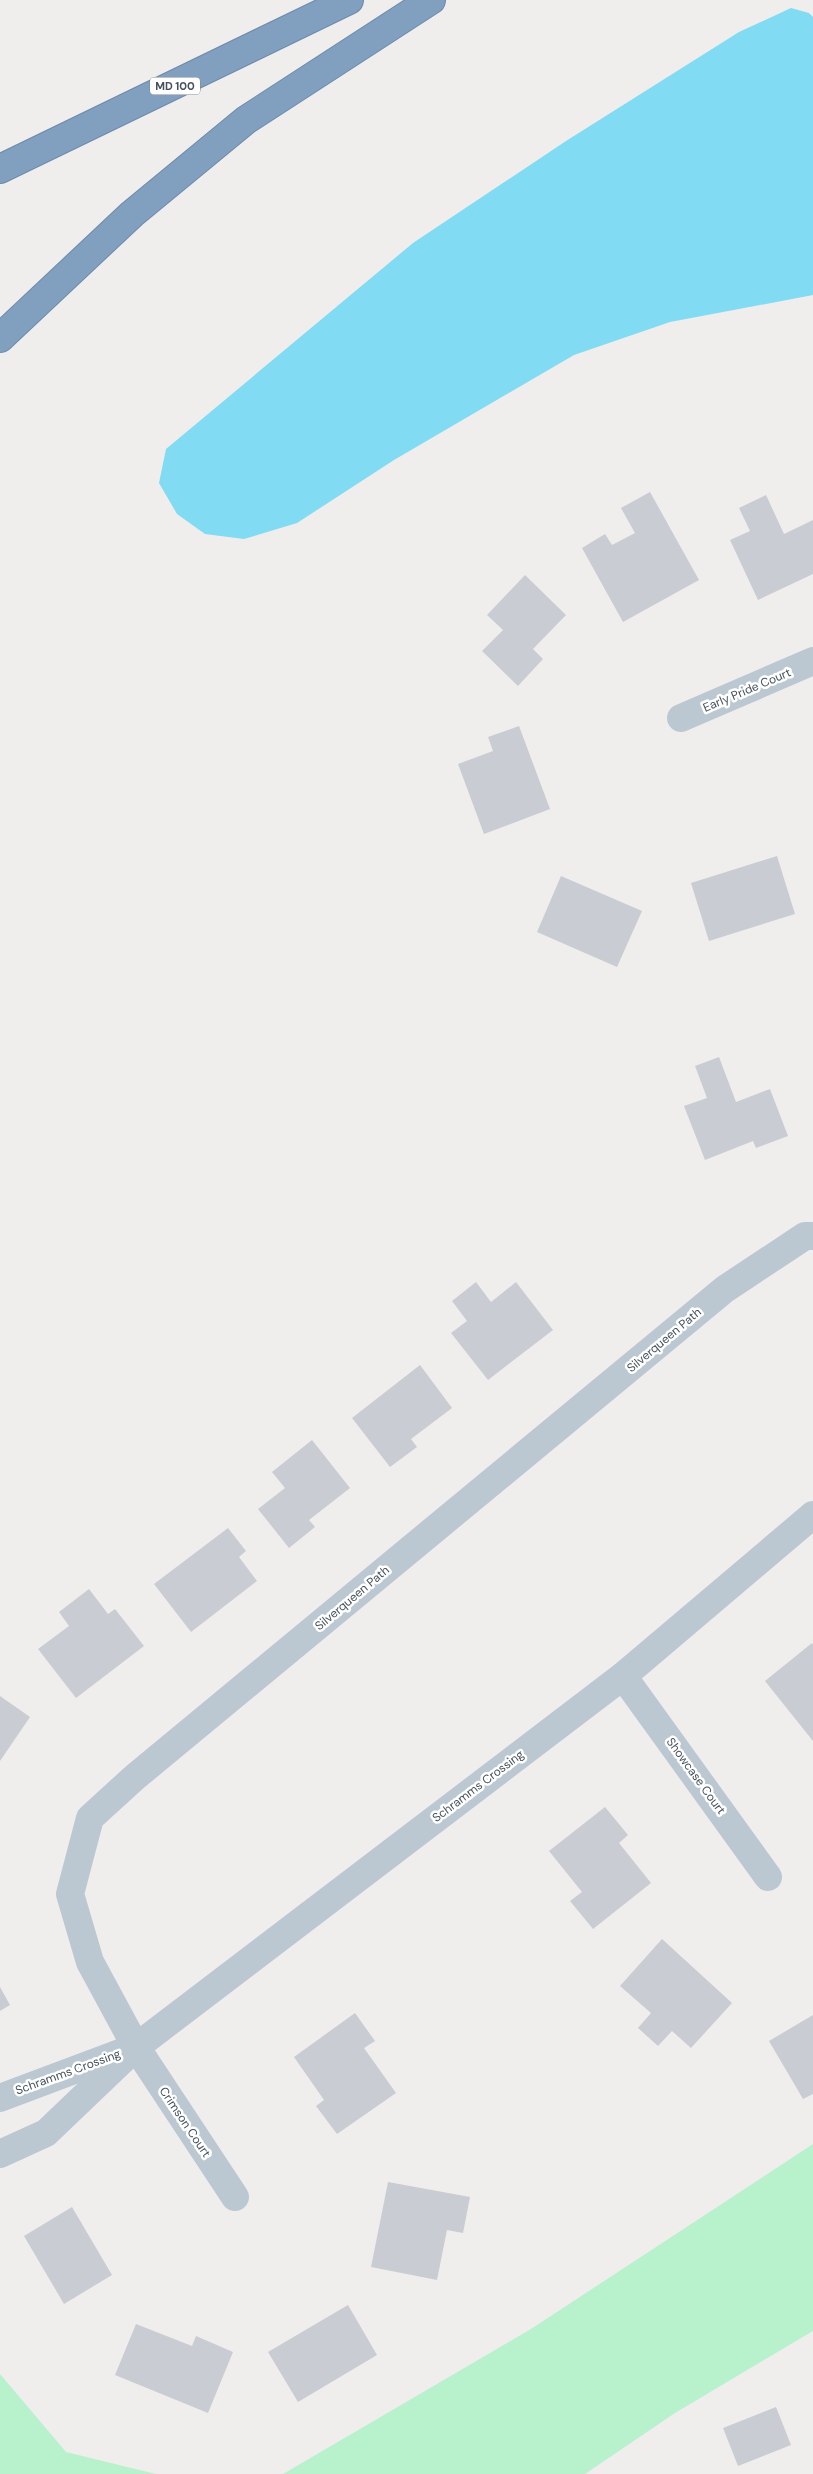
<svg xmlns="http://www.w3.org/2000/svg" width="813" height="2474" viewBox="0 0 813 2474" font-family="'DM Sans',sans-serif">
	<rect width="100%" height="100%" fill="#f0eded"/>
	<g fill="#b7f2cd">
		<path d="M 813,2144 L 813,2331 L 675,2413 L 585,2474 L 283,2474 L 531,2329 Z"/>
		<path d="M 0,2374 L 66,2452 L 156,2474 L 0,2474 Z"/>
	</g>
	<path fill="#81dbf2" d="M 791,8 L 809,13 L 813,17 L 813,295 L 670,322 L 574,355 L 394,460 L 297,523 L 244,539 L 205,534 L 177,514 L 159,483 L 166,449 L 413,243 L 566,141 L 739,32 Z"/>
	<g fill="#c9ccd2">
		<path d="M 650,492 L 699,580 L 623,622 L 582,548 L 605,534 L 612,545 L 635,533 L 621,508 Z"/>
		<path d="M 766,495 L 784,534 L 813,520 L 813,574 L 758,600 L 730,540 L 750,531 L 739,508 Z"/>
		<path d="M 525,575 L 566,615 L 533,649 L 543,659 L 518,686 L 482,651 L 503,630 L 487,615 Z"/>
		<path d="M 519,726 L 550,809 L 484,834 L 458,764 L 493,751 L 488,737 Z"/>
		<path d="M 777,856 L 795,914 L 709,941 L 691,883 Z"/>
		<path d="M 561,876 L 642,911 L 617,967 L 537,932 Z"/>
		<path d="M 719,1057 L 736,1102 L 770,1089 L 788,1136 L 756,1148 L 753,1141 L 705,1160 L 684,1106 L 707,1098 L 695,1066 Z"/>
		<path d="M 476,1282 L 491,1302 L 516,1282 L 553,1330 L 488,1380 L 451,1333 L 467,1321 L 452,1301 Z"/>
		<path d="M 420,1365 L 452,1408 L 411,1439 L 417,1447 L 390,1467 L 352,1418 Z"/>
		<path d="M 312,1440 L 350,1488 L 309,1520 L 315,1527 L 289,1548 L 258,1509 L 285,1488 L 272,1472 Z"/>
		<path d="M 228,1528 L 246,1551 L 239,1557 L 257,1581 L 191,1632 L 154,1584 Z"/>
		<path d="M 89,1589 L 108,1614 L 115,1609 L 144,1646 L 76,1698 L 38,1649 L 69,1626 L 59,1612 Z"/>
		<path d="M 812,1643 L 813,1645 L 813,1741 L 765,1681 Z"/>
		<path d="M 0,1696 L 30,1717 L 0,1761 Z"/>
		<path d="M 605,1807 L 628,1835 L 619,1843 L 651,1883 L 593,1929 L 570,1901 L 582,1892 L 549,1851 Z"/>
		<path d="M 662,1939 L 732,2003 L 691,2048 L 672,2031 L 658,2046 L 638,2028 L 651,2013 L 620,1986 Z"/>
		<path d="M 0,1987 L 10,2005 L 0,2011 Z"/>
		<path d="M 355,2013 L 375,2041 L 364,2048 L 396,2093 L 337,2134 L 316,2106 L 324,2100 L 294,2057 Z"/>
		<path d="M 813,2015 L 813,2094 L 803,2099 L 769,2041 Z"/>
		<path d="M 388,2182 L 470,2197 L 463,2233 L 447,2230 L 437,2280 L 371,2267 Z"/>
		<path d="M 72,2207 L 112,2275 L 64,2304 L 24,2236 Z"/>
		<path d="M 348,2305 L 377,2355 L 298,2402 L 268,2352 Z"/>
		<path d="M 136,2324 L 192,2346 L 196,2336 L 233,2352 L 208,2413 L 115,2375 Z"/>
		<path d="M 776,2407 L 791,2445 L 738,2466 L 723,2428 Z"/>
	</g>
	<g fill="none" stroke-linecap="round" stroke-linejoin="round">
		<defs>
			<g id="motorway">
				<path d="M 0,169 L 349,0"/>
				<path d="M 0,338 L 132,214 L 246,120 L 431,0"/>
			</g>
		</defs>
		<use href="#motorway" stroke="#6c8bac" stroke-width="30"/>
		<g stroke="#bcc8d1" stroke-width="28">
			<path d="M 681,718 L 813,661"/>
			<path d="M 623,1676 L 768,1877"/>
			<path d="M 0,2098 L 125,2051"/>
			<path d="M 0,2154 L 46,2133 L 136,2047 L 623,1676 L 813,1515"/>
			<path d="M 235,2197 L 136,2047 L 90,1962 L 70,1894 L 90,1818 L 135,1777 L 725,1289 L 805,1236 L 813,1236"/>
		</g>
		<use href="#motorway" stroke="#81a0c0" stroke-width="28"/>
	</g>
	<g text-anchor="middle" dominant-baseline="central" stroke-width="5" stroke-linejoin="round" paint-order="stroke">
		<rect fill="#fff" stroke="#7c858d" stroke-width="1" x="150" y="77.5" width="50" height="17" rx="4"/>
		<g font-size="11" font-weight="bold" fill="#44515c">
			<text x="175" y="86">MD 100</text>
		</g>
		<g font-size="12" fill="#44515c" stroke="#fff">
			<text transform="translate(747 690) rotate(-23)">Early Pride Court</text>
			<text transform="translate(664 1340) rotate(-40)">Silverqueen Path</text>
			<text transform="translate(352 1598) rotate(-40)">Silverqueen Path</text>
			<text transform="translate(696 1776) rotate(54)">Showcase Court</text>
			<text transform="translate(478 1786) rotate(-37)">Schramms Crossing</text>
			<text transform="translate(68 2072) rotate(-20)">Schramms Crossing</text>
			<text transform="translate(185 2122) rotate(56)">Crimson Court</text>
		</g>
	</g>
</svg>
